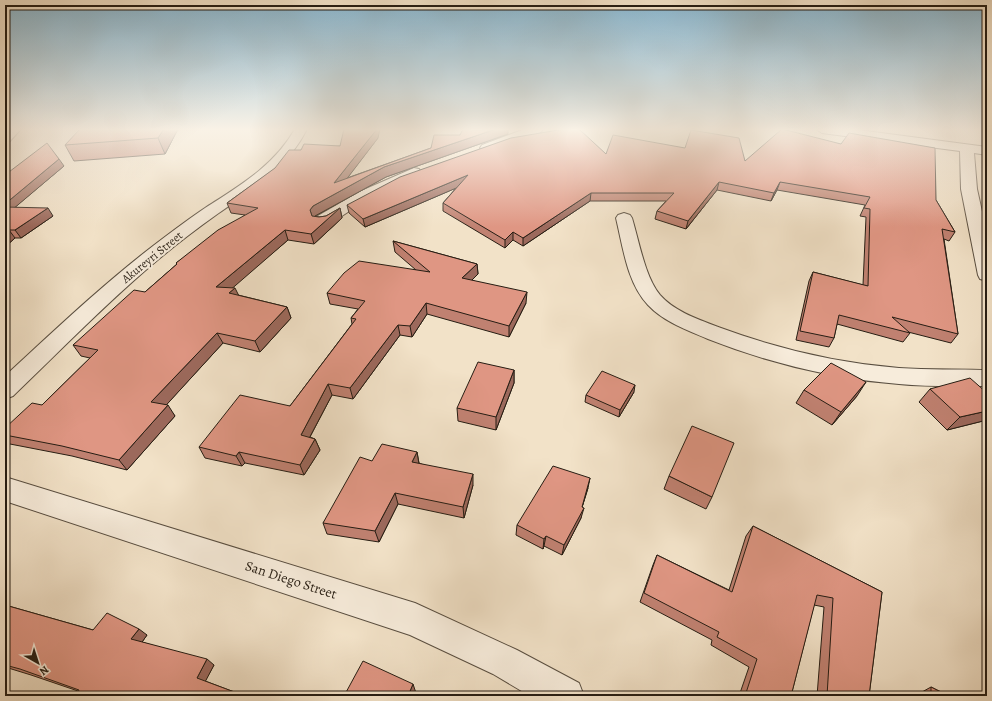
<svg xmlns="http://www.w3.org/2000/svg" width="992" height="701" viewBox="0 0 992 701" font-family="Alegreya,serif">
	<rect width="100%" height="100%" fill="#f2e2c8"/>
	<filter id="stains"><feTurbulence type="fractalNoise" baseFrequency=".005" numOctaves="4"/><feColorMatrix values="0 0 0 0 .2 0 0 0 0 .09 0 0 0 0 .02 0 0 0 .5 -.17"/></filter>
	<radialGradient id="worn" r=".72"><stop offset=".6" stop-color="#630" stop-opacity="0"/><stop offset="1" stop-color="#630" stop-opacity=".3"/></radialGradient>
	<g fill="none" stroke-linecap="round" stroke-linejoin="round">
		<defs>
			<g id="minor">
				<path d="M 7,129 L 21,129 L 10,141 L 5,142 L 5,131 Z"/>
				<path d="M 295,129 L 307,129 C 287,169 252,190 216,215 C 195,230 174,246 154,263 C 104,305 60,351 13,396 L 5,399 L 5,376 C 54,331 101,286 153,246 C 170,233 187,220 205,208 C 239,186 274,166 295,129 Z"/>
				<path d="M 525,129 L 543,129 L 541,132 L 492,151 L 482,151 L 480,148 L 482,145 Z"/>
				<path d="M 816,129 L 851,129 L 987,147 L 987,155 L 974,153 L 977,189 L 987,234 L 987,281 L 980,279 L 978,275 L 961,189 L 960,151 L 822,133 Z"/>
				<path d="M 414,168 L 419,169 L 421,172 L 419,175 L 371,197 L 328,225 L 322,226 L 316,225 L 314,221 L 316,217 L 361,191 Z"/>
				<path d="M 624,213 L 630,215 L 632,218 C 639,241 645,277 660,295 C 675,312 700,320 721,328 C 778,349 838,363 899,368 C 928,370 958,369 987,370 L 987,386 C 958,386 928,387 899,384 C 834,379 769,363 708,339 C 687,330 664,322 648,305 C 627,283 623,247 616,218 L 618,215 Z"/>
				<path d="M 5,477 L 415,603 L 517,650 L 579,683 L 584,696 L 530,696 L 493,674 L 410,635 L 5,501 Z"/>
			</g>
		</defs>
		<use href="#minor" stroke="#594e40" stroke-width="2"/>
		<use href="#minor" fill="#f7ecdb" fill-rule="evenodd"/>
	</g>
	<g fill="#c08171" stroke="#261d13">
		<path d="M 178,129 L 165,154 L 74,161 L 65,145 Z"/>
		<path d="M 508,134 L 386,177 L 315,216 L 319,217 L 326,216 L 340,208 L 342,218 L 314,244 L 288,240 L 232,287 L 238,295 L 287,307 L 291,318 L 260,352 L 223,343 L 166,405 L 175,416 L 127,470 L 72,456 L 10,444 L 5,440 L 5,428 L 42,405 L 90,358 L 81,356 L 73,345 L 145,292 L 177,264 L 176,263 L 245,215 L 231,213 L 227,203 L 301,150 L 340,146 L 378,138 L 347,178 L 431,148 L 460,135 Z"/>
		<path d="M 606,154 L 745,161 L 936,200 L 955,232 L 949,241 L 944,239 L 958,334 L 951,343 L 908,332 L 910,333 L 903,342 L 837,324 L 834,338 L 829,347 L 796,340 L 809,281 L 813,272 L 863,285 L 866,217 L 860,216 L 865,205 L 777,190 L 771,201 L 717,190 L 686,229 L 655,219 L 657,211 L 666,201 L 590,201 L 523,246 L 513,240 L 505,248 L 443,211 L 443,203 L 456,188 L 365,227 L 349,213 L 347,205 Z"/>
		<path d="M 64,166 L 15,207 L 53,216 L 21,238 L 15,238 L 5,247 L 5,175 Z"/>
		<path d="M 393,241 L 477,264 L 478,274 L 472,280 L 526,303 L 509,337 L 427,314 L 412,337 L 400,335 L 353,399 L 332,395 L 310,437 L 315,439 L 320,450 L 304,475 L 245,463 L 242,466 L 205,458 L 199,447 L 290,406 L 352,324 L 351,318 L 358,309 L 330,304 L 327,293 L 416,270 L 395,252 Z"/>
		<path d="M 514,370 L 514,383 L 496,430 L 458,421 L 457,408 Z"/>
		<path d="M 930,389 L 987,393 L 987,420 L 947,430 L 919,402 Z"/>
		<path d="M 804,390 L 857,396 L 832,425 L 796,403 Z"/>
		<path d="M 634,392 L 619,417 L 585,402 L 586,395 Z"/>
		<path d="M 417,452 L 419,463 L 473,485 L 464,518 L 398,504 L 379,542 L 327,534 L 323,523 L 372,461 Z"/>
		<path d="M 669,476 L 712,497 L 706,509 L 664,489 Z"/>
		<path d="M 588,488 L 582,507 L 581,518 L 562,555 L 544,546 L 543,549 L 516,535 L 517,525 Z"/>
		<path d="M 753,526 L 882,592 L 869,696 L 817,696 L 824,607 L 814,605 L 791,696 L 739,696 L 749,667 L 711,645 L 712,640 L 640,602 L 653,565 L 657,555 L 729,590 L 746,536 Z"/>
		<path d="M 5,605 L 93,630 L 147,635 L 142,642 L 214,665 L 205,681 L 245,696 L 76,696 L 78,691 L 31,675 L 5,667 Z"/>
		<path d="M 931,687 L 949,696 L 922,696 L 922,692 Z"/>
	</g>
	<g fill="#9c695c" stroke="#261d13">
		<path d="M 164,129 L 178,129 L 165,154 L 158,138 Z"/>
		<path d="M 377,129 L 380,129 L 378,138 L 336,193 L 334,183 Z"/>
		<path d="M 496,129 L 508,129 L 508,134 L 386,177 L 315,216 L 313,220 L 310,210 L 313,206 L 384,167 Z"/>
		<path d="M 59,159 L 64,166 L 6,215 L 5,213 L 5,204 Z"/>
		<path d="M 468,175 L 468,183 L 365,227 L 363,219 Z"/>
		<path d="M 719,182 L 717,190 L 686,229 L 688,221 Z"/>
		<path d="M 780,182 L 777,190 L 771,201 L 774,193 Z"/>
		<path d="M 591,193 L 590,201 L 523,246 L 523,238 Z"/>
		<path d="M 48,208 L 53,216 L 21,238 L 15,230 Z"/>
		<path d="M 340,208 L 342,218 L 314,244 L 311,234 Z"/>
		<path d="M 9,230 L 15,238 L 5,247 L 5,234 Z"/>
		<path d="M 285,230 L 288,240 L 221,298 L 216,287 Z"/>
		<path d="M 513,232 L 513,240 L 505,248 L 505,240 Z"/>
		<path d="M 477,264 L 478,274 L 463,289 L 462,278 Z"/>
		<path d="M 235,288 L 240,298 L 229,293 Z"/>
		<path d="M 527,292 L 526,303 L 509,337 L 509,326 Z"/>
		<path d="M 426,303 L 427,314 L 412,337 L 410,326 Z"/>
		<path d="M 287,307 L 291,318 L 260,352 L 255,341 Z"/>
		<path d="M 398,325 L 400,335 L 353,399 L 350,388 Z"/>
		<path d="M 217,333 L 223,343 L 159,413 L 151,402 Z"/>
		<path d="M 514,370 L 514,383 L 496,430 L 496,417 Z"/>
		<path d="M 866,382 L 857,396 L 832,425 L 841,412 Z"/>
		<path d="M 328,384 L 332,395 L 305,446 L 301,435 Z"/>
		<path d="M 635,385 L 634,392 L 619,417 L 620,410 Z"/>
		<path d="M 168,405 L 175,416 L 127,470 L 119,460 Z"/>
		<path d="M 987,411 L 987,420 L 947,430 L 960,417 Z"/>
		<path d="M 315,439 L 320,450 L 304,475 L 300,465 Z"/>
		<path d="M 239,452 L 245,463 L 242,466 L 236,456 Z"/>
		<path d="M 417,452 L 419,464 L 412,462 Z"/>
		<path d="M 473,474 L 473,485 L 464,518 L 463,507 Z"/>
		<path d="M 590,478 L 588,488 L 580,514 L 584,508 L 581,518 L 562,555 L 564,545 L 582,507 Z"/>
		<path d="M 395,493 L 398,504 L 379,542 L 375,531 Z"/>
		<path d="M 546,536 L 544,546 L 543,549 L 544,539 Z"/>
		<path d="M 139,629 L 147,635 L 140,645 L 131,639 Z"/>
		<path d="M 207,659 L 214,665 L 204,684 L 197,678 Z"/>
		<path d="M 413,684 L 416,693 L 415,696 L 408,696 Z"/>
		<path d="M 105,692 L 112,696 L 103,696 Z"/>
	</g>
	<g fill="#df9683" stroke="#261d13">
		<path d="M 80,129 L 164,129 L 158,138 L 65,145 Z"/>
		<path d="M 344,129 L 377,129 L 334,183 L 431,148 L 434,135 L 460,135 L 463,129 L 496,129 L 384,167 L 313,206 L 310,210 L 312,216 L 319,217 L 326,216 L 340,208 L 311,234 L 285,230 L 216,287 L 235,288 L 229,293 L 287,307 L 255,341 L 217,333 L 151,402 L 168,405 L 119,460 L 62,446 L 5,435 L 5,428 L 32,403 L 42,405 L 98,350 L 73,345 L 134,290 L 145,292 L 177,264 L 176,263 L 218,230 L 258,208 L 227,203 L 275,168 L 289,150 L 301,150 L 304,144 L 340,146 Z"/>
		<path d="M 564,129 L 579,129 L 606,154 L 613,135 L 685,148 L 691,130 L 739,138 L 745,161 L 782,129 L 841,144 L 849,133 L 935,148 L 936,200 L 955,232 L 942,229 L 958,334 L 892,317 L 910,333 L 839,315 L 834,338 L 800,331 L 813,272 L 868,286 L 870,209 L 864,208 L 870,197 L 780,182 L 774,193 L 719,182 L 688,221 L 657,211 L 674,193 L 591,193 L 523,238 L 513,232 L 505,240 L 443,203 L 468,175 L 363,219 L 347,205 L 400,177 L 511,138 Z"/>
		<path d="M 47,143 L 59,159 L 5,204 L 5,175 Z"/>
		<path d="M 5,207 L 48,208 L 15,230 L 9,230 L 5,234 Z"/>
		<path d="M 393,241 L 477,264 L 462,278 L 527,292 L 509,326 L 426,303 L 410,326 L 398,325 L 350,388 L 328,384 L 301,435 L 315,439 L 300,465 L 239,452 L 236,456 L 199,447 L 240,395 L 290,406 L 356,319 L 351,318 L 365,301 L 327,293 L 344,273 L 359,261 L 430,272 Z"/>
		<path d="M 478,362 L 514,370 L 496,417 L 457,408 Z"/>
		<path d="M 831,363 L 866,382 L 841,412 L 804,390 Z"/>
		<path d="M 602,371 L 635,385 L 620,410 L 586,395 Z"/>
		<path d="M 970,378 L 987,393 L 987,411 L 960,417 L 930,389 Z"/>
		<path d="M 692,426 L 734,443 L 712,497 L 669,476 Z"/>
		<path d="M 382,444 L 417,452 L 412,462 L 473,474 L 463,507 L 395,493 L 375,531 L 323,523 L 360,457 L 372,461 Z"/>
		<path d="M 553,466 L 590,478 L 582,507 L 584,508 L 564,545 L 546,536 L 544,539 L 517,525 Z"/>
		<path d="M 753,526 L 882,592 L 869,696 L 827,696 L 833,598 L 817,595 L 791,696 L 745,696 L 757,659 L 717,637 L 719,632 L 644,593 L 657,555 L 732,592 Z"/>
		<path d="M 5,605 L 93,630 L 107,613 L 139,629 L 131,639 L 207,659 L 197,678 L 245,696 L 117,696 L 105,692 L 103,696 L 76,696 L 79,690 L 20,669 L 5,665 Z"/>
		<path d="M 363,661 L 413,684 L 408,696 L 344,696 Z"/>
		<path d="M 931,687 L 949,696 L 931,696 Z"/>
	</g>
	<linearGradient id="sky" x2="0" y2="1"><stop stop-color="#89b8d2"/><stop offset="0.57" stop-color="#f9f2e6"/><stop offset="1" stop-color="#f9f2e6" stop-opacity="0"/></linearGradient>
	<rect width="992" height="227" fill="url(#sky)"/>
	<g text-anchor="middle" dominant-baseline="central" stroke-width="4" stroke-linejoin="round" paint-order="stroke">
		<g font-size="12" fill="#261d13" stroke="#f7ecdb">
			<text transform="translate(152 257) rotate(-39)">Akureyri Street</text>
		</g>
		<g font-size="14" fill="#261d13" stroke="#f7ecdb">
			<text transform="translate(291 580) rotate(18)">San Diego Street</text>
		</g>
	</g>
	<rect width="992" height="701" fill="none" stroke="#f2e2c8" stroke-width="20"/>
	<rect x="6" y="6" width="980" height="689" fill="none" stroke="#261d13" stroke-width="2"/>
	<rect x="10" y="10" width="972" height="681" fill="none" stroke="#261d13"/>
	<g transform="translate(38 663) rotate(141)" stroke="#f7ecdb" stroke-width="3" paint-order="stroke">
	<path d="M0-3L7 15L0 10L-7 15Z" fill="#261d13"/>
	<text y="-6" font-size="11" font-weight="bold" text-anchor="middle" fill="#261d13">N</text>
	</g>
	<rect width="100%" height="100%" filter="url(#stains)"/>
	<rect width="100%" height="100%" fill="url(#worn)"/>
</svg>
